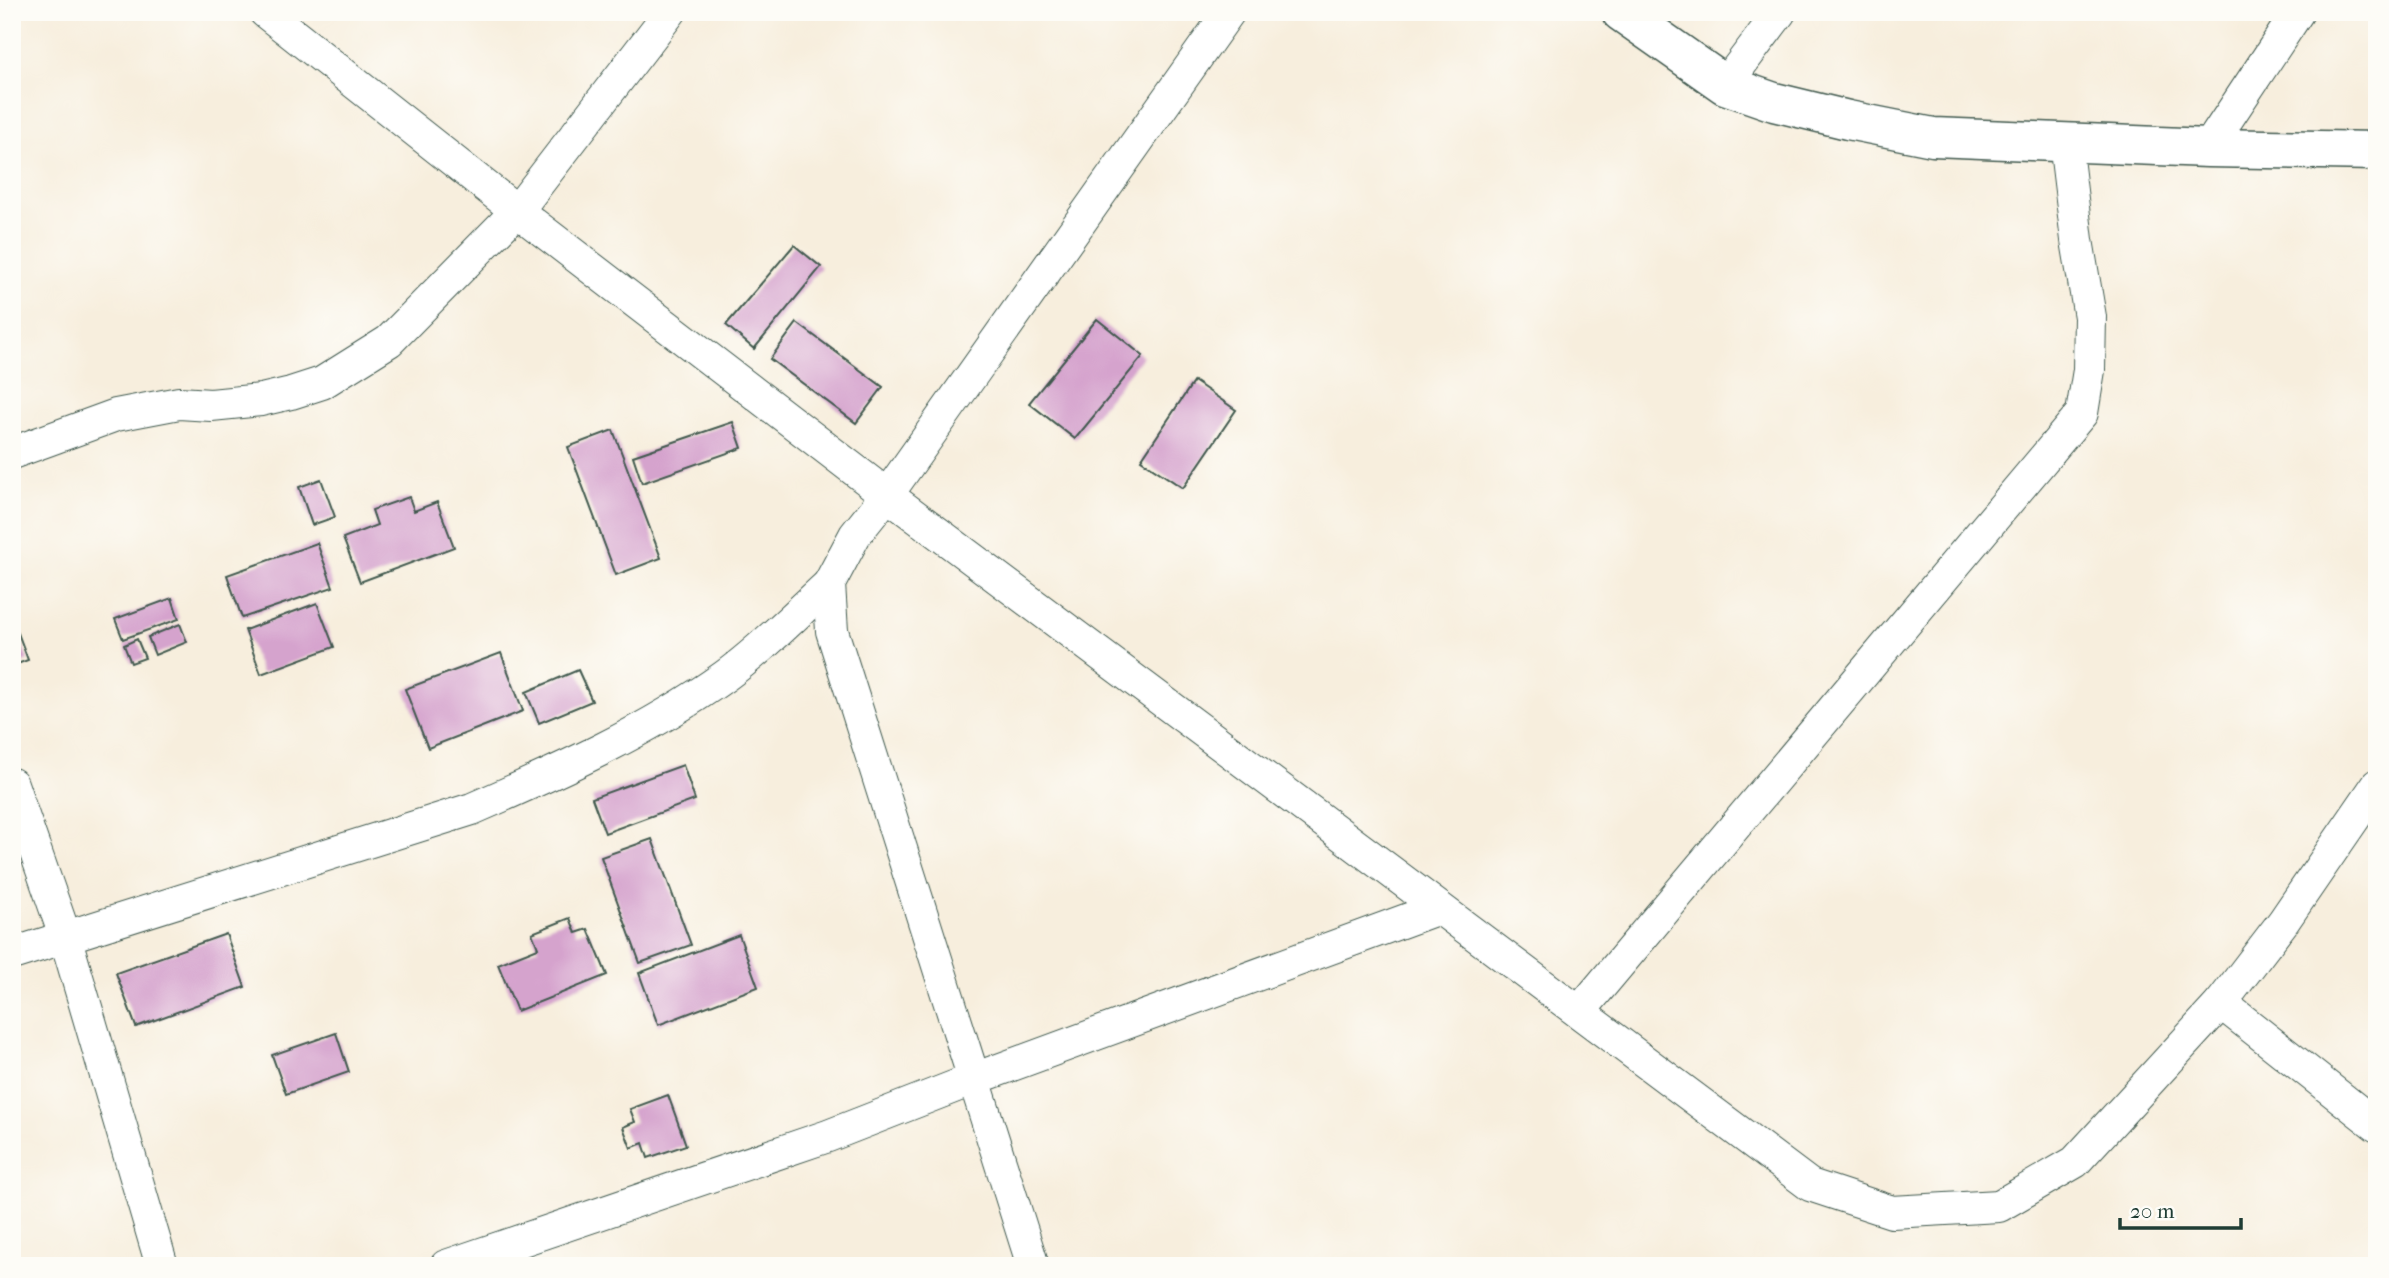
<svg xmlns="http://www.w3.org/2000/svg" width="2389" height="1278" viewBox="0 0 2389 1278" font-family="'IM FELL French Canon',serif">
	<rect width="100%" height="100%" fill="#fdfcf7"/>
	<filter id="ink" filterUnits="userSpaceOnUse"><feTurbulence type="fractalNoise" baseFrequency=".0143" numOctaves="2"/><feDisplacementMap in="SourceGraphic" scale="14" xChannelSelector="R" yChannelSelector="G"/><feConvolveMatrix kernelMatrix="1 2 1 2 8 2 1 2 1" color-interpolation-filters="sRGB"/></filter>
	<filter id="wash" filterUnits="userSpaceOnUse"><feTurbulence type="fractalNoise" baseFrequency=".00686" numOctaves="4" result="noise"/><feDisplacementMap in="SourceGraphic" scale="28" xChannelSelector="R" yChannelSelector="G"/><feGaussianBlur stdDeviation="1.57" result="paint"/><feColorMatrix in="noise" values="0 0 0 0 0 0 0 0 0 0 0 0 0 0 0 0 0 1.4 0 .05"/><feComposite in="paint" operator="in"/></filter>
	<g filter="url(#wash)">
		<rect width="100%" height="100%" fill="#f7eedd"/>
		<g id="blocks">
			<g fill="#d5a3cd">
				<path d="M 794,245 L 821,267 L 754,349 L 726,325 Z"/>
				<path d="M 1097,319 L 1143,356 L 1075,439 L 1029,403 Z"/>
				<path d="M 797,323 L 883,387 L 856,423 L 770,359 Z"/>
				<path d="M 1194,381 L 1236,410 L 1183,488 L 1141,460 Z"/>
				<path d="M 733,422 L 742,448 L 642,483 L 633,456 Z"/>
				<path d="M 613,430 L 661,558 L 616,575 L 568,447 Z"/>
				<path d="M 321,479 L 335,517 L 312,525 L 299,487 Z"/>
				<path d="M 409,497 L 414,511 L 437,502 L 454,547 L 360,582 L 343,538 L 377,525 L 372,510 Z"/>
				<path d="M 317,543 L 333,587 L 242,618 L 227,575 Z"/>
				<path d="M 172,598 L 179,619 L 123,639 L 115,619 Z"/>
				<path d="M 317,603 L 334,647 L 261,674 L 245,630 Z"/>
				<path d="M 12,617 L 28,660 L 12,666 Z"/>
				<path d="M 180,624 L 187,642 L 155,655 L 148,637 Z"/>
				<path d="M 137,639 L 145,658 L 131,663 L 124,645 Z"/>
				<path d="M 501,653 L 523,711 L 428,748 L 405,689 Z"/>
				<path d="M 578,670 L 592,701 L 539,723 L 526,692 Z"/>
				<path d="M 683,765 L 695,800 L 605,833 L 592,798 Z"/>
				<path d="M 652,839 L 691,945 L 640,963 L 601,857 Z"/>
				<path d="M 570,918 L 576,933 L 588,929 L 607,975 L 517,1011 L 498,964 L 538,948 L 532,933 Z"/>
				<path d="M 226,934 L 245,987 L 136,1027 L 116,973 Z"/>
				<path d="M 739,935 L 758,987 L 658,1025 L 639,973 Z"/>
				<path d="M 336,1033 L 349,1072 L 286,1094 L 272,1055 Z"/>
				<path d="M 668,1095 L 686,1145 L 648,1158 L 643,1143 L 631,1148 L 623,1127 L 635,1122 L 630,1109 Z"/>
			</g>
		</g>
	</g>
	<g filter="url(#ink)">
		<use href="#blocks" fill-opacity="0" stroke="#3f584d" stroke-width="2"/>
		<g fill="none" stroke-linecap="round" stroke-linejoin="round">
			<defs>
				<g id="street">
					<path d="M 265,12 L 517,211 L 887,495 L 1810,1185 L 1892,1212 L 1999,1206 L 2075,1162 L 2221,1003 L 2283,922 L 2377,785"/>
					<path d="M 1725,85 L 1780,12"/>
					<path d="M 2208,148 L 2298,12"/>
					<path d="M 12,453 L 116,415 L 179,403 L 211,405 L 261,400 L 291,393 L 322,383 L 389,341 L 517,211 L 670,12"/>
					<path d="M 12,784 L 65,936 L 162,1266"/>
					<path d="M 12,954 L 472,809 C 559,771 647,732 725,676 C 762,649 795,615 829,584"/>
					<path d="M 2221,1003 L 2377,1126"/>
					<path d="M 1579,1012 L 2082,413 L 2089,370 L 2090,317 L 2077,240 L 2065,142"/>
					<path d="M 446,1266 L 828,1136 L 974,1079 L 832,631 L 829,584 L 855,535 L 887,495 L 1229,12"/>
					<path d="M 1033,1266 L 974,1079 L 1439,908"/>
				</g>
				<path id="secondary" d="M 1621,12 L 1725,85 L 1774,102 L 1848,120 L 1933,137 L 2208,148 L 2377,151"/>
			</defs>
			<use href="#street" stroke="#3f584d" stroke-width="34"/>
			<use href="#secondary" stroke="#3f584d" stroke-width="41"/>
			<use href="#street" stroke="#fff" stroke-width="32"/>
			<use href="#secondary" stroke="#fff" stroke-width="38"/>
		</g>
	</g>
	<rect width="2389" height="1278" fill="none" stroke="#fdfcf7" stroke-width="42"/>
	<path d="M2120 1218v10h121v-10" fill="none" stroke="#1f3d34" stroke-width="3.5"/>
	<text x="2130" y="1218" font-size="21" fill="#1f3d34" stroke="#fdfcf7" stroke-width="5" paint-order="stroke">20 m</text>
</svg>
